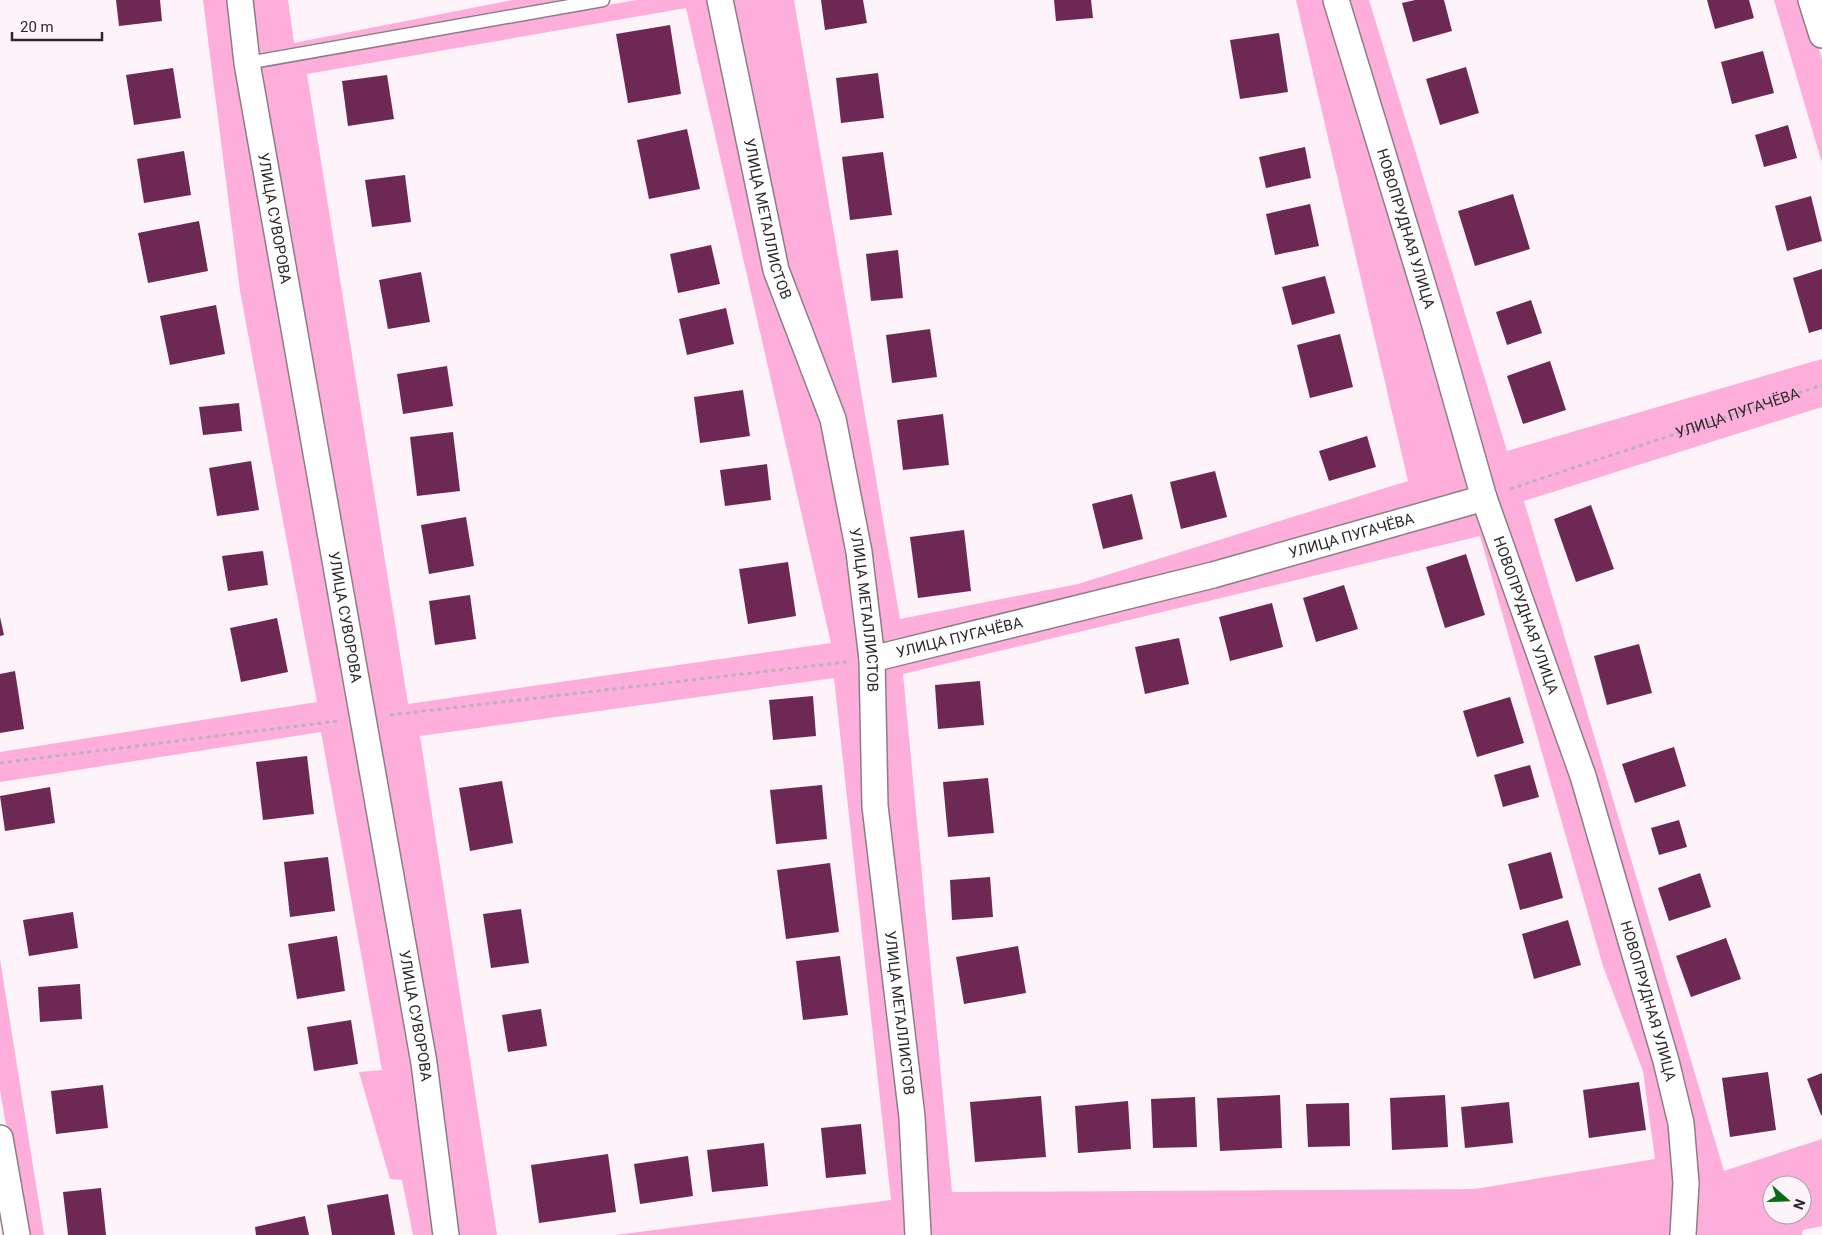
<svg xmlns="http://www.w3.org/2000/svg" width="1822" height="1235" viewBox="0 0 1822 1235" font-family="Roboto,sans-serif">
	<rect width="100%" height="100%" fill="#fdf3f8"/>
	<g fill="#fdaedb" fill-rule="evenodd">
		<path d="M 203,0 L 230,0 L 418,1079 L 438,1235 L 413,1235 L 402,1180 L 390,1179 L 359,1072 L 382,1070 L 321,732 L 0,782 L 0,752 L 317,702 L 240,291 Z"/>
		<path d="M 248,0 L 288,0 L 294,43 L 512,0 L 560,0 L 255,54 Z"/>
		<path d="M 637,0 L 712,0 L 828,420 L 850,552 L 904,1114 L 910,1235 L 615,1235 L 891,1200 L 834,678 L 420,736 L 497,1235 L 455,1235 L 258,66 ZM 686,8 L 831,643 L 408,704 L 307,74 Z"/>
		<path d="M 729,0 L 794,0 L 900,619 L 1078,584 L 1408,481 L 1296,0 L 1327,0 L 1474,492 L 1211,568 L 880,651 L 783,263 Z"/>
		<path d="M 1344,0 L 1369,0 L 1507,451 L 1822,359 L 1822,407 L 1524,501 L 1724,1171 L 1822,1139 L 1822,1226 L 1803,1230 L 1802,1235 L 1691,1235 L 1694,1182 L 1591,771 L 1500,504 ZM 1772,1185 L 1802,1185 L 1802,1215 L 1772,1215 Z"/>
		<path d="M 1774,0 L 1804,0 L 1822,59 L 1822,163 Z"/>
		<path d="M 1477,507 L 1576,778 L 1674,1127 L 1673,1235 L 927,1235 L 883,805 L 879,675 L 892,660 ZM 1480,536 L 1603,966 L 1643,1071 L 1655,1159 L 1475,1189 L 952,1192 L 903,674 Z"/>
		<path d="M 0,959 L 44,1235 L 25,1235 L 0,1090 Z"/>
	</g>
	<g fill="#6d2854">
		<path d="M 116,0 L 160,0 L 162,21 L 119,26 Z"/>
		<path d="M 821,0 L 863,0 L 867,23 L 825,30 Z"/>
		<path d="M 1054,0 L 1091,0 L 1093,18 L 1056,21 Z"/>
		<path d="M 1415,0 L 1444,0 L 1452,31 L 1413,42 L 1402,3 Z"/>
		<path d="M 1707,0 L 1749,0 L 1754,18 L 1715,29 Z"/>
		<path d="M 670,25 L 681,94 L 628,103 L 616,34 Z"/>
		<path d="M 1279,33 L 1288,92 L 1240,99 L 1230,40 Z"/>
		<path d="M 1763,51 L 1774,93 L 1732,104 L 1721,62 Z"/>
		<path d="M 1466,67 L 1479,113 L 1440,125 L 1426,79 Z"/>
		<path d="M 173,68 L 181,118 L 134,125 L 126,75 Z"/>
		<path d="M 878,73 L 884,118 L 841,123 L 836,78 Z"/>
		<path d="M 387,75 L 394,119 L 348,126 L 342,81 Z"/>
		<path d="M 1788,125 L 1797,158 L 1764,167 L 1755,135 Z"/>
		<path d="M 687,129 L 700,189 L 649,199 L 637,140 Z"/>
		<path d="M 1305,147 L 1311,178 L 1266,188 L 1259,157 Z"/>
		<path d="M 184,151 L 191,195 L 144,203 L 137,159 Z"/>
		<path d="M 883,152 L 892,215 L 850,220 L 842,157 Z"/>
		<path d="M 405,175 L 411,222 L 372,227 L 365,180 Z"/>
		<path d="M 1513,194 L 1530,249 L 1475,266 L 1458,211 Z"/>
		<path d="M 1811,196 L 1822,241 L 1787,251 L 1775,206 Z"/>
		<path d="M 1310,204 L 1319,246 L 1275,255 L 1266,214 Z"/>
		<path d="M 199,221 L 208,271 L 148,283 L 138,233 Z"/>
		<path d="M 711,245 L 720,284 L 678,293 L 670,254 Z"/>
		<path d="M 898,250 L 903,298 L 871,301 L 866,254 Z"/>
		<path d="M 1822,269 L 1822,329 L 1809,333 L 1793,278 Z"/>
		<path d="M 421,272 L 430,322 L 388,329 L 379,280 Z"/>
		<path d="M 1325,276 L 1335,313 L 1292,325 L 1282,287 Z"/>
		<path d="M 1531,300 L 1542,333 L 1507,345 L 1496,312 Z"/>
		<path d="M 216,305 L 225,354 L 170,365 L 160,316 Z"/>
		<path d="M 726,308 L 734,344 L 687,355 L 679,319 Z"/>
		<path d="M 930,329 L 937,377 L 892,383 L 886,335 Z"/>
		<path d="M 1340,334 L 1353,387 L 1310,398 L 1297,345 Z"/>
		<path d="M 1550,361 L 1566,410 L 1523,424 L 1507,376 Z"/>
		<path d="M 447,366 L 453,406 L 403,414 L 397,374 Z"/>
		<path d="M 743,390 L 750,436 L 700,443 L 694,397 Z"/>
		<path d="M 239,403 L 242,431 L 203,435 L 199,407 Z"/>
		<path d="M 943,414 L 949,465 L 903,470 L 897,420 Z"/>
		<path d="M 453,432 L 460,491 L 417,496 L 410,437 Z"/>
		<path d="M 1367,436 L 1376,467 L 1329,481 L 1319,451 Z"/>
		<path d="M 251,461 L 259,510 L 217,516 L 209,468 Z"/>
		<path d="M 767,464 L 771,500 L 725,506 L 720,470 Z"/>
		<path d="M 1215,471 L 1227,517 L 1181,529 L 1170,482 Z"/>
		<path d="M 1132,494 L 1143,539 L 1103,549 L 1092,504 Z"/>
		<path d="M 1591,505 L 1614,569 L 1576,582 L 1554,519 Z"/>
		<path d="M 466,517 L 474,566 L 429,574 L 421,525 Z"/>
		<path d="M 964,530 L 971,591 L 918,598 L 910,537 Z"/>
		<path d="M 263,551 L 268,585 L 228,591 L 222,556 Z"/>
		<path d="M 1466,554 L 1485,615 L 1445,628 L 1426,567 Z"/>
		<path d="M 788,562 L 796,616 L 748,624 L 739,569 Z"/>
		<path d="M 1344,585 L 1358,629 L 1316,642 L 1303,598 Z"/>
		<path d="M 470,595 L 476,639 L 435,645 L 429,601 Z"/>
		<path d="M 1272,603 L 1283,647 L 1230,661 L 1219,617 Z"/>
		<path d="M 0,617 L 4,635 L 0,636 Z"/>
		<path d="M 277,618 L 288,672 L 241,682 L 230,628 Z"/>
		<path d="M 1179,638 L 1189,684 L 1145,694 L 1135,647 Z"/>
		<path d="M 1639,644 L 1652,693 L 1607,705 L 1594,656 Z"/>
		<path d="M 15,671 L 24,729 L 0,733 L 0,674 Z"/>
		<path d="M 980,681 L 984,725 L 938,729 L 935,685 Z"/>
		<path d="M 813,696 L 816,736 L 773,740 L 769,700 Z"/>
		<path d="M 1510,697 L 1524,743 L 1477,757 L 1463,711 Z"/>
		<path d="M 1674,747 L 1686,786 L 1635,803 L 1622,764 Z"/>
		<path d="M 307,756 L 314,814 L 263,820 L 256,762 Z"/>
		<path d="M 1530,765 L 1539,797 L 1503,807 L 1494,775 Z"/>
		<path d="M 988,778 L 994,833 L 948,837 L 943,782 Z"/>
		<path d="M 502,781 L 513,843 L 470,851 L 459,788 Z"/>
		<path d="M 822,785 L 827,839 L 776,844 L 770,790 Z"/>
		<path d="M 50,787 L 55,823 L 5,831 L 0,796 Z"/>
		<path d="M 1679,820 L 1687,847 L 1659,855 L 1651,828 Z"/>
		<path d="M 1551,852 L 1563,898 L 1520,910 L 1508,864 Z"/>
		<path d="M 328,857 L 335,911 L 290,917 L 284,862 Z"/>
		<path d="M 830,863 L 839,932 L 786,939 L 777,870 Z"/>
		<path d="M 1700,873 L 1711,907 L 1669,921 L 1658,888 Z"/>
		<path d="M 990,877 L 993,917 L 952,920 L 950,880 Z"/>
		<path d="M 521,909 L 529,963 L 491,968 L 483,914 Z"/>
		<path d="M 73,912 L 78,948 L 29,956 L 23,920 Z"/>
		<path d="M 1568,920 L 1581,965 L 1534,979 L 1522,934 Z"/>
		<path d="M 337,936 L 345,991 L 297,999 L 288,944 Z"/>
		<path d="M 1726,938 L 1741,979 L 1691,997 L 1676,956 Z"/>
		<path d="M 1018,946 L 1026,993 L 964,1004 L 956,957 Z"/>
		<path d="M 840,956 L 848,1015 L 803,1020 L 796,961 Z"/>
		<path d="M 80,984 L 82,1019 L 40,1022 L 38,987 Z"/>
		<path d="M 541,1009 L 547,1046 L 508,1052 L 502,1015 Z"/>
		<path d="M 351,1020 L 358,1064 L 314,1071 L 307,1027 Z"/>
		<path d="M 1768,1072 L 1776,1130 L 1730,1137 L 1722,1078 Z"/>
		<path d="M 1822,1073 L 1822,1115 L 1821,1115 L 1807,1079 Z"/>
		<path d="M 1639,1082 L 1646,1130 L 1589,1138 L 1583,1090 Z"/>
		<path d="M 103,1085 L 108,1128 L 56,1134 L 51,1091 Z"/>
		<path d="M 1280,1095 L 1282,1148 L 1220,1151 L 1217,1098 Z"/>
		<path d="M 1445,1095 L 1448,1147 L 1392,1150 L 1390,1098 Z"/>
		<path d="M 1041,1096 L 1046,1157 L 975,1162 L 970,1102 Z"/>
		<path d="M 1195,1097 L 1197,1147 L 1153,1148 L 1151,1099 Z"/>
		<path d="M 1128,1101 L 1131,1149 L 1078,1153 L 1075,1106 Z"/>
		<path d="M 1509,1102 L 1513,1143 L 1465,1148 L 1461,1107 Z"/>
		<path d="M 1349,1103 L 1350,1146 L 1308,1147 L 1306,1104 Z"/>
		<path d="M 861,1124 L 866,1174 L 826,1178 L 821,1128 Z"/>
		<path d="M 764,1143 L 768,1186 L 712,1192 L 707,1150 Z"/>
		<path d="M 608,1154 L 616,1212 L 539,1223 L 531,1165 Z"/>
		<path d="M 688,1156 L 693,1196 L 640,1204 L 634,1164 Z"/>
		<path d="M 101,1188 L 106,1235 L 68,1235 L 63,1192 Z"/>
		<path d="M 388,1194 L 395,1235 L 332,1235 L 327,1205 Z"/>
		<path d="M 305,1216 L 309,1235 L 256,1235 L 255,1227 Z"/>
	</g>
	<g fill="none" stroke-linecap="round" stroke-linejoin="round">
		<defs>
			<path id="service" d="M 247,63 L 603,0"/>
			<g id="minor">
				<path id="s2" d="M 240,0 L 247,63 L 424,1063 L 446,1235"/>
				<path id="s3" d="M 720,0 L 776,270 L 833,419 L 859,552 L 872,659 L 875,806 L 912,1117 L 918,1235"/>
				<path id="s4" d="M 1336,0 L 1432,315 L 1484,498 L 1583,776 L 1666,1061 L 1681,1123 L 1686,1183 L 1683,1235"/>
				<path d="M 1811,0 L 1822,35"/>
				<path id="s5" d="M 872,659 L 1213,575 L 1484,498"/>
				<path d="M 0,1138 L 17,1235"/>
			</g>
		</defs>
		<use href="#service" stroke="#8d7e86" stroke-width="15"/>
		<use href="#minor" stroke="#8d7e86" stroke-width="28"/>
		<g stroke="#bbb2b7" stroke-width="3" stroke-dasharray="4 4" stroke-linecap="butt">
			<path id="s1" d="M 1510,489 L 1822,385"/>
			<path d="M 390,715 L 846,662"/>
			<path d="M 0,763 L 337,721"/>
		</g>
		<use href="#service" stroke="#fff" stroke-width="12"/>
		<use href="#minor" stroke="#fff" stroke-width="25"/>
	</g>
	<g text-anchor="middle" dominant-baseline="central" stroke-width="5" stroke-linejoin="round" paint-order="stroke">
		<g font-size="15" fill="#2d272b" stroke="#fdf3f8">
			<text stroke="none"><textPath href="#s2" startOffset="221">УЛИЦА СУВОРОВА</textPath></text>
			<text stroke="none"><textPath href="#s3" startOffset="224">УЛИЦА МЕТАЛЛИСТОВ</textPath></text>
			<text stroke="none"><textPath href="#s4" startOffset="239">НОВОПРУДНАЯ УЛИЦА</textPath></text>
			<text stroke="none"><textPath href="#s1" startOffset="240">УЛИЦА ПУГАЧЁВА</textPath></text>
			<text stroke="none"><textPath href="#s5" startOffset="495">УЛИЦА ПУГАЧЁВА</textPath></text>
			<text stroke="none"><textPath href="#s3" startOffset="629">УЛИЦА МЕТАЛЛИСТОВ</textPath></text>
			<text stroke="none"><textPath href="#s4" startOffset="644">НОВОПРУДНАЯ УЛИЦА</textPath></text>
			<text stroke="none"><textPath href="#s2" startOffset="626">УЛИЦА СУВОРОВА</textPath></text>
			<text stroke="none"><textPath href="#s5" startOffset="90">УЛИЦА ПУГАЧЁВА</textPath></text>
			<text stroke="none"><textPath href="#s4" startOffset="1049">НОВОПРУДНАЯ УЛИЦА</textPath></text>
			<text stroke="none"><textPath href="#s3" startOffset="1034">УЛИЦА МЕТАЛЛИСТОВ</textPath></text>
			<text stroke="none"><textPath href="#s2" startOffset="1031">УЛИЦА СУВОРОВА</textPath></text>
		</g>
	</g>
	<g transform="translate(1787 1200) rotate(110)"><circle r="24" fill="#fdf3f8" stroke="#aaa1a6"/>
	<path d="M0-4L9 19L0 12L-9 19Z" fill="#066a17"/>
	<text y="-8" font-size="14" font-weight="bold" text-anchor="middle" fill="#2d272b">N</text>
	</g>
	<path d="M12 32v8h90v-8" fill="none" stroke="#2d272b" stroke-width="2.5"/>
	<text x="20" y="32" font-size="15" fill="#2d272b" stroke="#fdf3f8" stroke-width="4" paint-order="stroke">20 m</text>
</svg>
